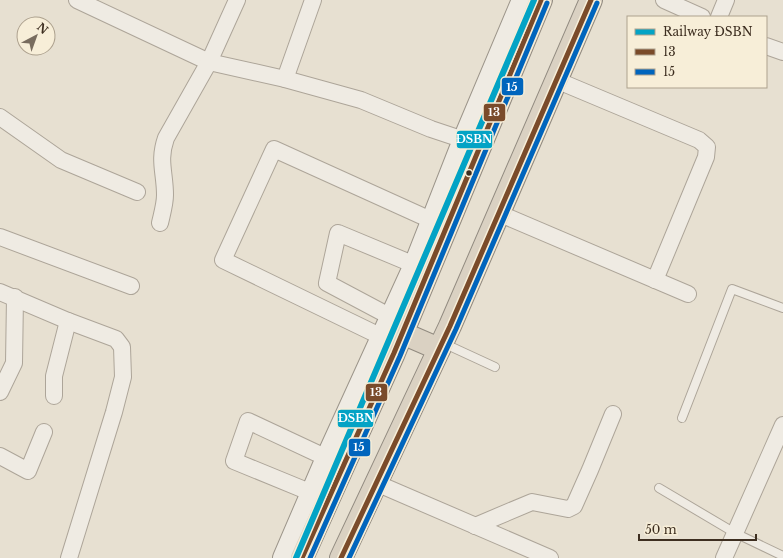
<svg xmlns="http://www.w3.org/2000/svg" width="783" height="558" viewBox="0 0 783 558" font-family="'Libre Baskerville',serif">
	<rect width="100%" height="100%" fill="#e7e0d1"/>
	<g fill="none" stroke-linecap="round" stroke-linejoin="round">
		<defs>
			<g id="lane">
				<path d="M 443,343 L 495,367"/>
				<path d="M 682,418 L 732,289 L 783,308"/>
				<path d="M 659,488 L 735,533 L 783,556"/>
			</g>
			<g id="street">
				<path d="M 77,0 L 209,62 L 285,79 L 361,100 L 431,129 L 464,140"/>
				<path d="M 664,0 L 702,17"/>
				<path d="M 719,17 L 726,0"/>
				<path d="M 766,46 L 783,52"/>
				<path d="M 285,79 L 313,0"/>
				<path d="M 556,80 L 699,140 L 707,147 L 706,157 L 655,280"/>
				<path d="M 0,117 L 61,160 L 137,192"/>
				<path d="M 498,213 L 688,294"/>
				<path d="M 160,223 C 162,214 165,204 165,195 C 165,172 158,161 166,138 L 209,62 L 237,0"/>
				<path d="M 0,237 L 131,286"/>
				<path d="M 0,292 L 68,321 L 116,339 L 122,347 L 123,377 L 114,412 L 69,558"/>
				<path d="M 391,317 L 327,283 L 338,233 L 415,265"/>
				<path d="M 382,337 L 223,260 L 274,149 L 433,221"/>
				<path d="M 0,392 L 14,363 L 15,297"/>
				<path d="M 54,396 L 54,376 L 68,321"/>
				<path d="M 0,456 L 28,471 L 44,432"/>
				<path d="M 376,483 L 550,558"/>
				<path d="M 312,493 L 234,461 L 248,421 L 327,458"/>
				<path d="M 475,526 L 532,502 L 568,509 L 574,506 L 590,470 L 613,414"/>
				<path d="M 724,558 L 783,425"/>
			</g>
			<path id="secondary" d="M 284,558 L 327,458 L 415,265 L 464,140 L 523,0"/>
			<g id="highway">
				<path d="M 402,333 L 439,349"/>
				<path d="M 302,558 L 394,353 L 541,0"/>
				<path d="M 341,558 L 450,326 L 591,0"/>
			</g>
		</defs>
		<use href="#lane" stroke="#ada599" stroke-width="10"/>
		<use href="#street" stroke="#ada599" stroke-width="18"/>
		<use href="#secondary" stroke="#9c958a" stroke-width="24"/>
		<use href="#highway" stroke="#928b80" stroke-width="24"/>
		<use href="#lane" stroke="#efebe3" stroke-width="8"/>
		<use href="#street" stroke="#efebe3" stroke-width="16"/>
		<use href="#secondary" stroke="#efebe3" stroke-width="22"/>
		<use href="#highway" stroke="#dad1c2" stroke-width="22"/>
		<defs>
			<g id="bus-1">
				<path d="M 302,558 L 394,353 L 541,0"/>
				<path d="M 341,558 L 450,326 L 591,0"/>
			</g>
			<g id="bus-2">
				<path d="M 310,558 L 400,356 L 547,3"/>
				<path d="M 349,558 L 456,329 L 597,3"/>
			</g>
		</defs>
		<use href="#bus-1" stroke="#f7eed8" stroke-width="8"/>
		<use href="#bus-2" stroke="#f7eed8" stroke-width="8"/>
		<use href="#bus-1" stroke="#7a4b2a" stroke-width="5"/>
		<use href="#bus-2" stroke="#0065bd" stroke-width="5"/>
		<defs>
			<path id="rail-1" d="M 296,558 L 534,0"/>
		</defs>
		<use href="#rail-1" stroke="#f7eed8" stroke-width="9"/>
		<use href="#rail-1" stroke="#03a3c5" stroke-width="6"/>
	</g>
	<circle fill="#3d2e20" stroke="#f7eed8" stroke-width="1.5" cx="469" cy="173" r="3.5"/>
	<g stroke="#f7eed8" stroke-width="1.5">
		<rect x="501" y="77" width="23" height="19" rx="4" fill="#0065bd"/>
		<rect x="483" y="103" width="23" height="19" rx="4" fill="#7a4b2a"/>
		<rect x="456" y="130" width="37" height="19" rx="4" fill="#03a3c5"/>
		<rect x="365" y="383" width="23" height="19" rx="4" fill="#7a4b2a"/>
		<rect x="337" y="409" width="37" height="19" rx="4" fill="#03a3c5"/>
		<rect x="348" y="438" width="23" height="19" rx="4" fill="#0065bd"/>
	</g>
	<g font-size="11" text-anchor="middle" font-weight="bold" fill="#fff">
		<text x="512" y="91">15</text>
		<text x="494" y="116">13</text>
		<text x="474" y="143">ĐSBN</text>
		<text x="376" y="396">13</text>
		<text x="356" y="422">ĐSBN</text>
		<text x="359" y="451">15</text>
	</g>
	<rect x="627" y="16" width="140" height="72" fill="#f7eed8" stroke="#ada18e"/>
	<rect x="635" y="29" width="20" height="6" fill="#03a3c5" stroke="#ada18e"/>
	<text x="663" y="36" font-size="12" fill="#3d2e20">Railway ĐSBN</text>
	<rect x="635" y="49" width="20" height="6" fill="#7a4b2a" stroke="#ada18e"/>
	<text x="663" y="56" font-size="12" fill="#3d2e20">13</text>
	<rect x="635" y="69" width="20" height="6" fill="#0065bd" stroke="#ada18e"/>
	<text x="663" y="76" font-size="12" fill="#3d2e20">15</text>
	<g transform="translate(36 36) rotate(41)"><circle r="19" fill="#f7eed8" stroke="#ada18e"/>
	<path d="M0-3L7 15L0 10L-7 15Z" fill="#786c5e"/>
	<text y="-6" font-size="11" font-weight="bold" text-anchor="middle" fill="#3d2e20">N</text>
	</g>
	<path d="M639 534v6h117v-6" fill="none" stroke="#3d2e20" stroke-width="2"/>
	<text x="645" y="534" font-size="12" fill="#3d2e20" stroke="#f7eed8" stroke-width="3" paint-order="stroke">50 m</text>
</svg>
